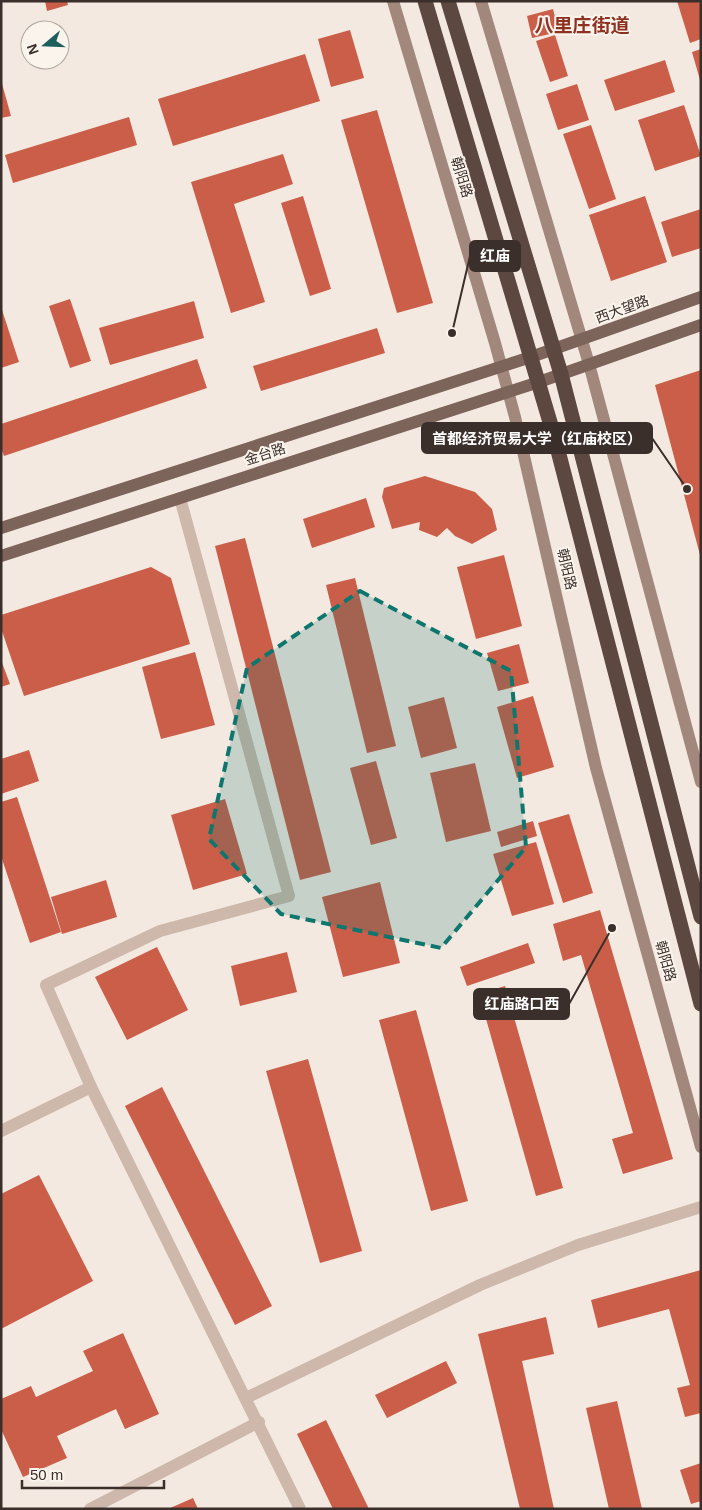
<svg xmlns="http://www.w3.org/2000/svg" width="702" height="1510" viewBox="0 0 702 1510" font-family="Helvetica,'Noto Sans SC',sans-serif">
	<rect width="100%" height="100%" fill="#f4e9e0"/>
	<g fill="#ca5e49">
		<path d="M 45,1 L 67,1 L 68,5 L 47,11 Z"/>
		<path d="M 677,1 L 701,1 L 701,39 L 690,43 Z"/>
		<path d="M 553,9 L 559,32 L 532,38 L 527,16 Z"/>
		<path d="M 350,30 L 364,78 L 331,87 L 318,39 Z"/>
		<path d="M 555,35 L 568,76 L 550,82 L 536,41 Z"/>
		<path d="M 701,49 L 701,80 L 700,80 L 692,52 Z"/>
		<path d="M 305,54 L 320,101 L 173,146 L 158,99 Z"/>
		<path d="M 665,60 L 675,92 L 615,111 L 604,80 Z"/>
		<path d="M 1,80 L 11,116 L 1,118 Z"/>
		<path d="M 577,84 L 589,120 L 558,130 L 546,94 Z"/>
		<path d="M 684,105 L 701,156 L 655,171 L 638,120 Z"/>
		<path d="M 377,110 L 433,303 L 397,313 L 341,120 Z"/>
		<path d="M 129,117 L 137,145 L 13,183 L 5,155 Z"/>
		<path d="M 591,125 L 616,199 L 589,209 L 563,134 Z"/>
		<path d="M 283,154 L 293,184 L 234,204 L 265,302 L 231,313 L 191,182 Z"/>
		<path d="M 303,196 L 331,289 L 310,296 L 281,203 Z"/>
		<path d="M 645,196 L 667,262 L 611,281 L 589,215 Z"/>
		<path d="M 701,209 L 701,248 L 672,257 L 661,222 Z"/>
		<path d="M 70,299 L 91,361 L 70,368 L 49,306 Z"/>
		<path d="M 194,301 L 204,338 L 110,365 L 99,328 Z"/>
		<path d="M 1,307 L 19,362 L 1,368 Z"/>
		<path d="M 377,328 L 385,353 L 261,391 L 253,366 Z"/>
		<path d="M 197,359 L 207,388 L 4,456 L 1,448 L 1,424 Z"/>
		<path d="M 701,370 L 701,555 L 700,555 L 655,385 Z"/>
		<path d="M 425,476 L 475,492 L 492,509 L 497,530 L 472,544 L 455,536 L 447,528 L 437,537 L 419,530 L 420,522 L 392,529 L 382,497 L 384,488 Z"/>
		<path d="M 366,498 L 375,527 L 312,548 L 303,519 Z"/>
		<path d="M 245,538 L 331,872 L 300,880 L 215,546 Z"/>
		<path d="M 504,555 L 522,626 L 476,639 L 457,567 Z"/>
		<path d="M 151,567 L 171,578 L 190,644 L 24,696 L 1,628 L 1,615 Z"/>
		<path d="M 355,578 L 396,746 L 367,753 L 326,585 Z"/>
		<path d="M 519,644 L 529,683 L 498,691 L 487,653 Z"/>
		<path d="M 195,652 L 215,725 L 161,739 L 142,667 Z"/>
		<path d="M 1,660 L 10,684 L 1,687 Z"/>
		<path d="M 533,696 L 554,767 L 517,778 L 497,707 Z"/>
		<path d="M 444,697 L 457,748 L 421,758 L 408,707 Z"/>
		<path d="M 29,750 L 39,781 L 1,794 L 1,759 Z"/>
		<path d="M 376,761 L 397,838 L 371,845 L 350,768 Z"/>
		<path d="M 475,763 L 491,831 L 446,842 L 430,773 Z"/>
		<path d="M 17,797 L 61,932 L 30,943 L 1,856 L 1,802 Z"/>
		<path d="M 225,799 L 247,874 L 193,890 L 171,815 Z"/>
		<path d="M 569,814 L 593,893 L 563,903 L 538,823 Z"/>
		<path d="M 533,821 L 537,836 L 501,847 L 497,832 Z"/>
		<path d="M 536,842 L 554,904 L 512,916 L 493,854 Z"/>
		<path d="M 106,880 L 117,917 L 62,934 L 51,897 Z"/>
		<path d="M 380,882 L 400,963 L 343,977 L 322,897 Z"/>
		<path d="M 600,910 L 673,1159 L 623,1174 L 612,1139 L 633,1133 L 581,955 L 563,961 L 553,924 Z"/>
		<path d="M 528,943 L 535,963 L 467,986 L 460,967 Z"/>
		<path d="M 157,947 L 188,1010 L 127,1040 L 95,977 Z"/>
		<path d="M 287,952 L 297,992 L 240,1006 L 231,966 Z"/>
		<path d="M 505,986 L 563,1188 L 536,1196 L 479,994 Z"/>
		<path d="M 416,1010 L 468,1201 L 431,1211 L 379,1020 Z"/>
		<path d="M 308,1059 L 362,1251 L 320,1263 L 266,1071 Z"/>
		<path d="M 162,1087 L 272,1306 L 235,1325 L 125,1106 Z"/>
		<path d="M 39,1175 L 93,1281 L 1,1329 L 1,1194 Z"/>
		<path d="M 701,1270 L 701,1413 L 685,1417 L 677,1388 L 690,1385 L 669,1309 L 598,1328 L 591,1300 Z"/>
		<path d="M 546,1317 L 554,1354 L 522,1361 L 554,1509 L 520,1509 L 478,1334 Z"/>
		<path d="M 123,1333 L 159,1414 L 125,1429 L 116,1409 L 57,1436 L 67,1458 L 23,1477 L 1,1429 L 1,1399 L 31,1386 L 36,1397 L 93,1371 L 83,1351 Z"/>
		<path d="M 446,1361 L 457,1383 L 387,1418 L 375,1395 Z"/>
		<path d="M 617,1401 L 642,1509 L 609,1509 L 586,1408 Z"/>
		<path d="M 326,1420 L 369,1509 L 333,1509 L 297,1434 Z"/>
		<path d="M 701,1463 L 701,1501 L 691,1504 L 680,1470 Z"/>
		<path d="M 193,1498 L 198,1509 L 168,1509 Z"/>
	</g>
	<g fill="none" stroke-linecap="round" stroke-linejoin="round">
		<g stroke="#cdb8ab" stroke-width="12">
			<path d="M 91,1087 L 46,985 L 160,931 L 289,896 L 180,498"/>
			<path d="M 1,1131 L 91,1087 L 300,1509"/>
			<path d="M 246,1398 L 480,1285 L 578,1245 L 701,1207"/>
			<path d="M 90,1509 L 259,1422"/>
		</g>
		<g stroke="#a1877c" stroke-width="12">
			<path d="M 393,1 L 495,343 L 515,417 L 596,768 L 701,1147"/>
			<path d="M 481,1 L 589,364 L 701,782"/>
		</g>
		<g stroke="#7d645b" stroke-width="12">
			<path d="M 1,528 L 531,357 L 701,297"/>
			<path d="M 1,556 L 539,382 L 701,325"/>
		</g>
		<g stroke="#5c4841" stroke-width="15">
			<path d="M 425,1 L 555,439 L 701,1004"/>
			<path d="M 448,1 L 561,374 L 701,917"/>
		</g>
	</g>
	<path fill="#0f766e" fill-opacity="0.2" stroke="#0f766e" stroke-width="4" stroke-dasharray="10 6" stroke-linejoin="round" d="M 360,591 L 511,671 L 526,847 L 441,948 L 281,914 L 209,839 L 247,668 Z"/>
	<g text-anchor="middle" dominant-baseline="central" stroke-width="4" stroke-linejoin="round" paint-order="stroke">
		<g font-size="14" fill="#3b2f2b" stroke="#fbf4ed">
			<text transform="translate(462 177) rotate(73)">朝阳路</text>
			<text transform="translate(622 309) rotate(-20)">西大望路</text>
			<text transform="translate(265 454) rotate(-18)">金台路</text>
			<text transform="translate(567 569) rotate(77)">朝阳路</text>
			<text transform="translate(666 961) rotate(74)">朝阳路</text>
		</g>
		<g font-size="19" font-weight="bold" fill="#8d3220" stroke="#fbf4ed">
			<text x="582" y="25">八里庄街道</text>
		</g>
	</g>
	<path fill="none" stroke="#3b2f2b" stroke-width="2" d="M452 333L470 256M687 489L652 438M612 928L569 1004"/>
	<g fill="#3b2f2b" stroke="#fbf4ed" stroke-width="2">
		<circle cx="452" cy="333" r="5"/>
		<circle cx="687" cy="489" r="5"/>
		<circle cx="612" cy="928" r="5"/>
	</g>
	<g fill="#3b2f2b" stroke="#3b2f2b" stroke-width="2">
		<rect x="470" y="241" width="50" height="30" rx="5"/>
		<rect x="422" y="423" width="230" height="30" rx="5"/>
		<rect x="474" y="989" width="95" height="30" rx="5"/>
	</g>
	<g font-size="15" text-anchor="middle" font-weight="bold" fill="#fff">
		<text x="495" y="261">红庙</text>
		<text x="537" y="444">首都经济贸易大学（红庙校区）</text>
		<text x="522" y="1009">红庙路口西</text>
	</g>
	<rect width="702" height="1510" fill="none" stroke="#3b2f2b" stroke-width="5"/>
	<g transform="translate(45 45) rotate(251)"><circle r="24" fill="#fbf4ed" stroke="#aea59f"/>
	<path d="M0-4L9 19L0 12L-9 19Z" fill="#1e5f5e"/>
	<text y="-8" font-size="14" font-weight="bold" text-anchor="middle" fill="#3b2f2b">N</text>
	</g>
	<path d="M22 1480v8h142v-8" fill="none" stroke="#3b2f2b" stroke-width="2.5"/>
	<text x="30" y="1480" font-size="15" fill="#3b2f2b" stroke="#fbf4ed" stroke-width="4" paint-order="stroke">50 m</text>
</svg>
